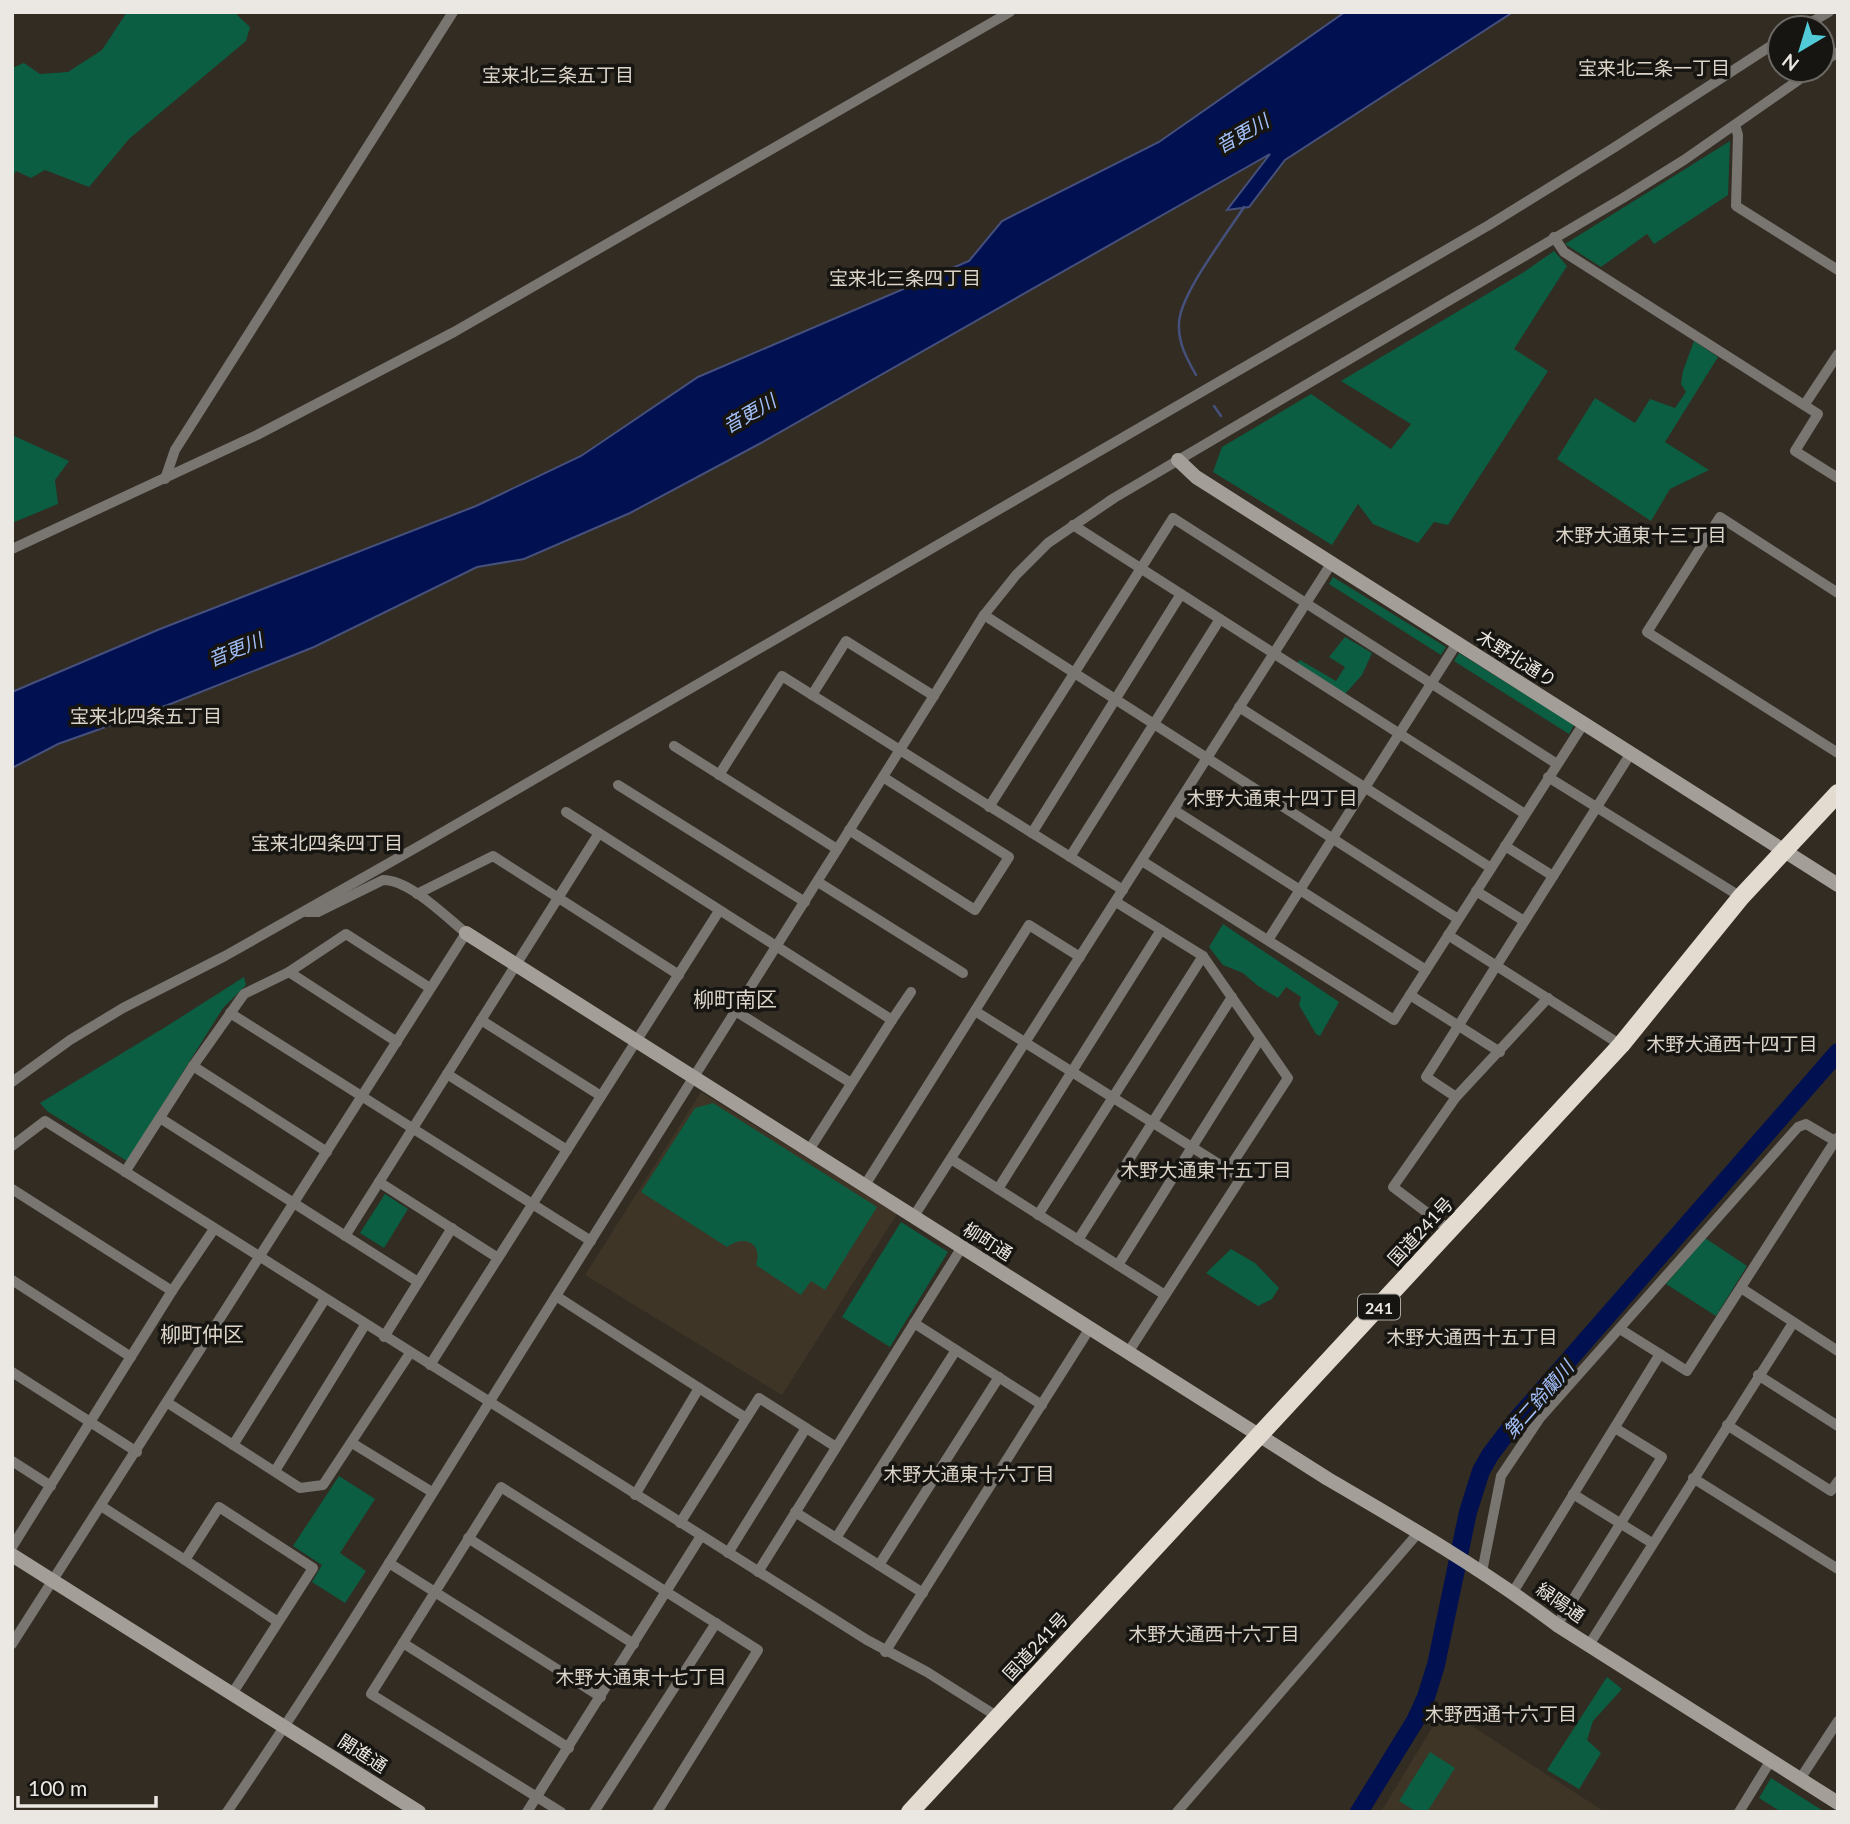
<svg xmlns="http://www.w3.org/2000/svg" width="1850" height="1824" viewBox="0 0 1850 1824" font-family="Lato,'Noto Sans JP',sans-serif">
	<rect width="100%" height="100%" fill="#322c23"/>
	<g fill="#3f3527">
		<path d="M 701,1092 L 897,1214 L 782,1395 L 585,1275 Z"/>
		<path d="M 1444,1708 L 1605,1812 L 1381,1812 Z"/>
	</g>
	<g fill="#0b5e42">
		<path d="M 127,12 L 237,12 L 237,15 L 250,27 L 246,41 L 129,139 L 89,187 L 45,170 L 31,178 L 16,171 L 12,177 L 12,68 L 24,63 L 40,74 L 68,72 L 102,50 Z"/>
		<path d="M 1730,141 L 1728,195 L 1654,244 L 1647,234 L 1601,267 L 1565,244 Z"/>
		<path d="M 1554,251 L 1567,266 L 1514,349 L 1548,371 L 1448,525 L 1434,522 L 1418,543 L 1373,524 L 1358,504 L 1332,545 L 1213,472 L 1222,447 L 1311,394 L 1391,449 L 1411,424 L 1341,381 L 1524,272 Z"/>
		<path d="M 1694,341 L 1718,357 L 1665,442 L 1709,470 L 1670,489 L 1651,521 L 1557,459 L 1595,398 L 1635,423 L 1650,399 L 1675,408 L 1686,392 L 1681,384 L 1683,371 Z"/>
		<path d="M 12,435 L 69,461 L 55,480 L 58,504 L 12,523 Z"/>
		<path d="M 1333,577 L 1446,647 L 1441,655 L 1329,584 Z"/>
		<path d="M 1345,637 L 1372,653 L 1362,675 L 1344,695 L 1295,665 L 1300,660 L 1336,681 L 1345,667 L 1329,657 Z"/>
		<path d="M 1459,653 L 1574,725 L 1569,734 L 1454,661 Z"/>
		<path d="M 1223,924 L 1339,1002 L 1320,1036 L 1316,1034 L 1299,1005 L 1301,997 L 1286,987 L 1278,998 L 1258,986 L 1243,973 L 1223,965 L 1209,947 Z"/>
		<path d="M 244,977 L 246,985 L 223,1008 L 127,1161 L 47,1111 L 40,1103 L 167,1026 Z"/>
		<path d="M 713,1103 L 877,1207 L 825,1290 L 811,1281 L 801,1295 L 756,1265 C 763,1243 745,1234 727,1247 L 641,1192 L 695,1108 Z"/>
		<path d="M 385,1194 L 408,1209 L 384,1248 L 360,1233 Z"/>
		<path d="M 901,1222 L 948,1252 L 890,1347 L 842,1317 Z"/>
		<path d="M 1705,1238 L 1747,1266 L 1716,1316 L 1666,1284 Z"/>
		<path d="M 1231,1249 L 1255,1263 L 1279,1288 L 1272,1299 L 1258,1306 L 1206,1273 Z"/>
		<path d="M 339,1476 L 375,1499 L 340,1553 L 366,1571 L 345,1603 L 312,1582 L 322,1565 L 293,1546 Z"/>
		<path d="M 1607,1677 L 1622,1689 L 1593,1721 L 1587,1740 L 1601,1753 L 1579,1789 L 1547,1770 Z"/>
		<path d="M 1430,1752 L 1455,1768 L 1427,1812 L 1417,1812 L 1399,1801 Z"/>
		<path d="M 1771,1778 L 1825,1812 L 1781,1812 L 1759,1798 Z"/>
	</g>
	<path fill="#001050" stroke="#46507c" stroke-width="2" d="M 1345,12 L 1513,12 L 1285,160 L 1249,207 L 1227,210 L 1270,154 L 761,443 L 630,513 L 524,559 L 477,567 L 314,647 L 173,703 L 58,744 L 12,768 L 12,692 L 160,629 L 476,506 L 581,456 L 698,377 L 969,261 L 1002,221 L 1159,142 Z"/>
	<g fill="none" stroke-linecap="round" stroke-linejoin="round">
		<g stroke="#46507c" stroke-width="2.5">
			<path d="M 1196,375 C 1187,359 1178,343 1179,324 C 1179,295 1227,234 1244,207"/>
			<path d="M 1214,406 L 1221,416"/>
		</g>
		<path stroke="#001050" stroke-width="18" d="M 1359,1812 L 1415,1721 L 1426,1697 L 1436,1665 L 1468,1512 L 1481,1471 L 1490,1455 L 1518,1418 L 1838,1052"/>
		<g stroke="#797571" stroke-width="10">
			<path d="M 1801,28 L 1829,12"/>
			<path d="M 1822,63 L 1838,52"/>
			<path d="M 1735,125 L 1738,135 L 1736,206 L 1838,270"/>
			<path d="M 1554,237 L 1564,252 L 1818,414 L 1795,451 L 1838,478"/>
			<path d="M 1805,404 L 1838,354"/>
			<path d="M 165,479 L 175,450 L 453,12"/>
			<path d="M 1073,525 L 1525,814"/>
			<path d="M 12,549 L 257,435 L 454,332 L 1010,12"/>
			<path d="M 1838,593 L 1720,517 L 1647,632 L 1838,753"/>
			<path d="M 984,615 L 1458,919"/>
			<path d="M 812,695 L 846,641 L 934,696"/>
			<path d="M 1239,707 L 1491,868"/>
			<path d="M 674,746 L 837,849"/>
			<path d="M 719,775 L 782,676 L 1123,890"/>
			<path d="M 1548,777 L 1741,897"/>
			<path d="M 618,785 L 805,902"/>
			<path d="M 989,807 L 1173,518 L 1557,764"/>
			<path d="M 1174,810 L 1426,970"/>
			<path d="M 566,812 L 892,1020 L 809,1150"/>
			<path d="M 849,830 L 975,910 L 1009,857 L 883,777"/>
			<path d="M 1032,833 L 1181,594"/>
			<path d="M 1505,846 L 1553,876"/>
			<path d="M 1070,857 L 1220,619"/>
			<path d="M 1142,861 L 1394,1020 L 1584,723"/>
			<path d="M 818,882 L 963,973"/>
			<path d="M 1476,891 L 1524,921"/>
			<path d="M 417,894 L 493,856 L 679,975"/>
			<path d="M 1116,902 L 1203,956 L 1288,1078 L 1228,1170"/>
			<path d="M 1448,935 L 1621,1045"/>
			<path d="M 1268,940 L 1457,643"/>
			<path d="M 289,972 L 397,1042"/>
			<path d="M 1410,995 L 1500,1052"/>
			<path d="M 975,1011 L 1241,1178 L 1129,1351"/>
			<path d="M 737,1012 L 851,1083"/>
			<path d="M 230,1013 L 591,1241"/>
			<path d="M 481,1020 L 601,1096"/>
			<path d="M 892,1020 L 911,992"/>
			<path d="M 193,1066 L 327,1152"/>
			<path d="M 447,1074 L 567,1150"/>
			<path d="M 12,1082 L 70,1040 L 123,1008 L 225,956 L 419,846 L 1489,225 L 1615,147 L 1780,40"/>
			<path d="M 1456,1097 L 1426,1077 L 1631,753"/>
			<path d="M 160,1118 L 418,1282"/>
			<path d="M 12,1146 L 45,1121 L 867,1640 L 927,1672 L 998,1717"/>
			<path d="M 951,1159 L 1165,1295"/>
			<path d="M 125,1172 L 193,1066 L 244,994 L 289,972 L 346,934 L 430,988"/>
			<path d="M 379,1182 L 498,1258"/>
			<path d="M 865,1185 L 1029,925 L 1080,957"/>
			<path d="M 12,1189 L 172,1291"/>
			<path d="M 998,1189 L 1161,930"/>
			<path d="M 1038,1215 L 1203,956"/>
			<path d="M 914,1216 L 1331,564"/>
			<path d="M 1450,1230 L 1393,1187 L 1456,1097 L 1548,998"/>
			<path d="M 345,1236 L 599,833"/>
			<path d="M 1078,1240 L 1232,997"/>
			<path d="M 1118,1265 L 1260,1039"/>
			<path d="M 12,1280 L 131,1357"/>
			<path d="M 1741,1288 L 1838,1351"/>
			<path d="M 556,1296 L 699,1388 L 635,1495"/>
			<path d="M 914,1323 L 1042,1405"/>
			<path d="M 1620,1329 L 1687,1371 L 1837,1138"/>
			<path d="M 384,1337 L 452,1228"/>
			<path d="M 430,1365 L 719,911"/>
			<path d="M 12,1372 L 137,1452"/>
			<path d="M 1758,1375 L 1838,1426"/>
			<path d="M 699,1388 L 746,1418"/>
			<path d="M 168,1403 L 300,1488 L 323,1485 L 410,1353"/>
			<path d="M 1727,1425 L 1831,1491 L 1838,1481"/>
			<path d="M 352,1443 L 432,1492"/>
			<path d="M 233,1445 L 325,1299"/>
			<path d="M 12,1461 L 51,1486"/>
			<path d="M 275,1471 L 365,1325"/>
			<path d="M 1693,1478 L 1838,1569"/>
			<path d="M 1573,1494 L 1652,1543"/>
			<path d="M 101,1506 L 185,1560"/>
			<path d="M 795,1512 L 923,1593"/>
			<path d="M 680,1523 L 759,1398 L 836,1447"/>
			<path d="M 468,1538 L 634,1644"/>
			<path d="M 836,1538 L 956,1350"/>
			<path d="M 12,1547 L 172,1291 L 214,1229"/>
			<path d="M 728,1553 L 806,1428"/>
			<path d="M 389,1563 L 601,1697"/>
			<path d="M 879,1565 L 999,1377"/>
			<path d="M 758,1572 L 962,1247"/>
			<path d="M 1482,1572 L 1501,1476 L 1540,1418 L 1798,1127 L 1806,1124 L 1835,1141"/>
			<path d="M 1513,1592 L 1660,1354"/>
			<path d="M 1557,1625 L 1662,1457 L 1615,1428"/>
			<path d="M 403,1643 L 569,1748"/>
			<path d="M 12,1644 L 466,933 C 445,916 410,880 383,880 L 318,912 L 306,912"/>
			<path d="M 1589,1645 L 1793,1323"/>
			<path d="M 885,1652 L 1090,1328"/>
			<path d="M 232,1694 L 313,1568 L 219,1507 L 185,1560 L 278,1622"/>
			<path d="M 1800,1779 L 1838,1721"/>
			<path d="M 227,1812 C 336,1653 435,1488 537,1326 C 687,1089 837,853 984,615 L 1016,575 L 1048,543 L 1114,498 L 1623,198 L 1684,160 L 1813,70"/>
			<path d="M 527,1812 L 701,1536"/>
			<path d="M 561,1812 L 371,1694 L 501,1487 L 758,1650 L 657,1812"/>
			<path d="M 594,1812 L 716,1623"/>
			<path d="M 1177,1812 L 1419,1532"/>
			<path d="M 1739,1812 L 1771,1760"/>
		</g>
		<g stroke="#a49e98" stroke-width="14">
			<path d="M 1178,460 L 1196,477 L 1838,885"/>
			<path d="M 466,933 L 1328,1479 C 1407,1525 1484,1570 1557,1625 L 1838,1803"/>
			<path d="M 12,1555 L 419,1812"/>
		</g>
		<path stroke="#e3dad0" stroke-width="18" d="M 910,1812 L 1621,1045 L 1741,897 L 1838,793"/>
	</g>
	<g text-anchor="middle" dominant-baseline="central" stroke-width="7" stroke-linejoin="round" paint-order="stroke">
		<rect fill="#171511" stroke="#aba8a3" stroke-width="2" x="1358" y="1294.5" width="42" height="25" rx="5"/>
		<g font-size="16" font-weight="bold" fill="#ebe7e2">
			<text x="1379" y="1307">241</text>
		</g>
		<g font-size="18" fill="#ebe7e2" stroke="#171511">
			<text transform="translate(1517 658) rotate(32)">木野北通り</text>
			<text transform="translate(1420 1231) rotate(-47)">国道241号</text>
			<text transform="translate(988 1241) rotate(32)">柳町通</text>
			<text transform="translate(1561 1602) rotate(35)">緑陽通</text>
			<text transform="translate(1035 1646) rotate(-47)">国道241号</text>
			<text transform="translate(363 1753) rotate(33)">開進通</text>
		</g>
		<g font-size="19" fill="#dcd4c9" stroke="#171511">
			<text x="1654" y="67">宝来北二条一丁目</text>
			<text x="558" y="74">宝来北三条五丁目</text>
			<text x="905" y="277">宝来北三条四丁目</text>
			<text x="1641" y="534">木野大通東十三丁目</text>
			<text x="146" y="715">宝来北四条五丁目</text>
			<text x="1272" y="797">木野大通東十四丁目</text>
			<text x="327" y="842">宝来北四条四丁目</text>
			<text x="1732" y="1043">木野大通西十四丁目</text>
			<text x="1206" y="1169">木野大通東十五丁目</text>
			<text x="1472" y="1336">木野大通西十五丁目</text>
			<text x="969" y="1473">木野大通東十六丁目</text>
			<text x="1214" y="1633">木野大通西十六丁目</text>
			<text x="641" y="1676">木野大通東十七丁目</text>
			<text x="1501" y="1713">木野西通十六丁目</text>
		</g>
		<g font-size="19" font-style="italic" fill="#a3c0fa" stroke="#171511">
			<text transform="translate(1242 133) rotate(-30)">音更川</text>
			<text transform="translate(749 413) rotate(-30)">音更川</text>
			<text transform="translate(235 649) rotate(-22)">音更川</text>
			<text transform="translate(1538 1399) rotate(-49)">第二鈴蘭川</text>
		</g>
		<g font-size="21" fill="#dcd4c9" stroke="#171511">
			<text x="735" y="998">柳町南区</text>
			<text x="202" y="1333">柳町仲区</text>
		</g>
	</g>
	<rect width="1850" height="1824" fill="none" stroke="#ebe7e2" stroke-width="28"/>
	<g transform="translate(1801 49) rotate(218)"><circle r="33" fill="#171511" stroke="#6c6965" stroke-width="2"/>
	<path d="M0-5L12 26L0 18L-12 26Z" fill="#52cbd8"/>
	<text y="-10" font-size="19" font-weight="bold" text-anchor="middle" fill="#ebe7e2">N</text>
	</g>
	<path d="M18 1796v10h138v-10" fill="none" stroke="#ebe7e2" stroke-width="3.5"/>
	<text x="28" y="1796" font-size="21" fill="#ebe7e2" stroke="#171511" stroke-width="5" paint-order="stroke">100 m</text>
</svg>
